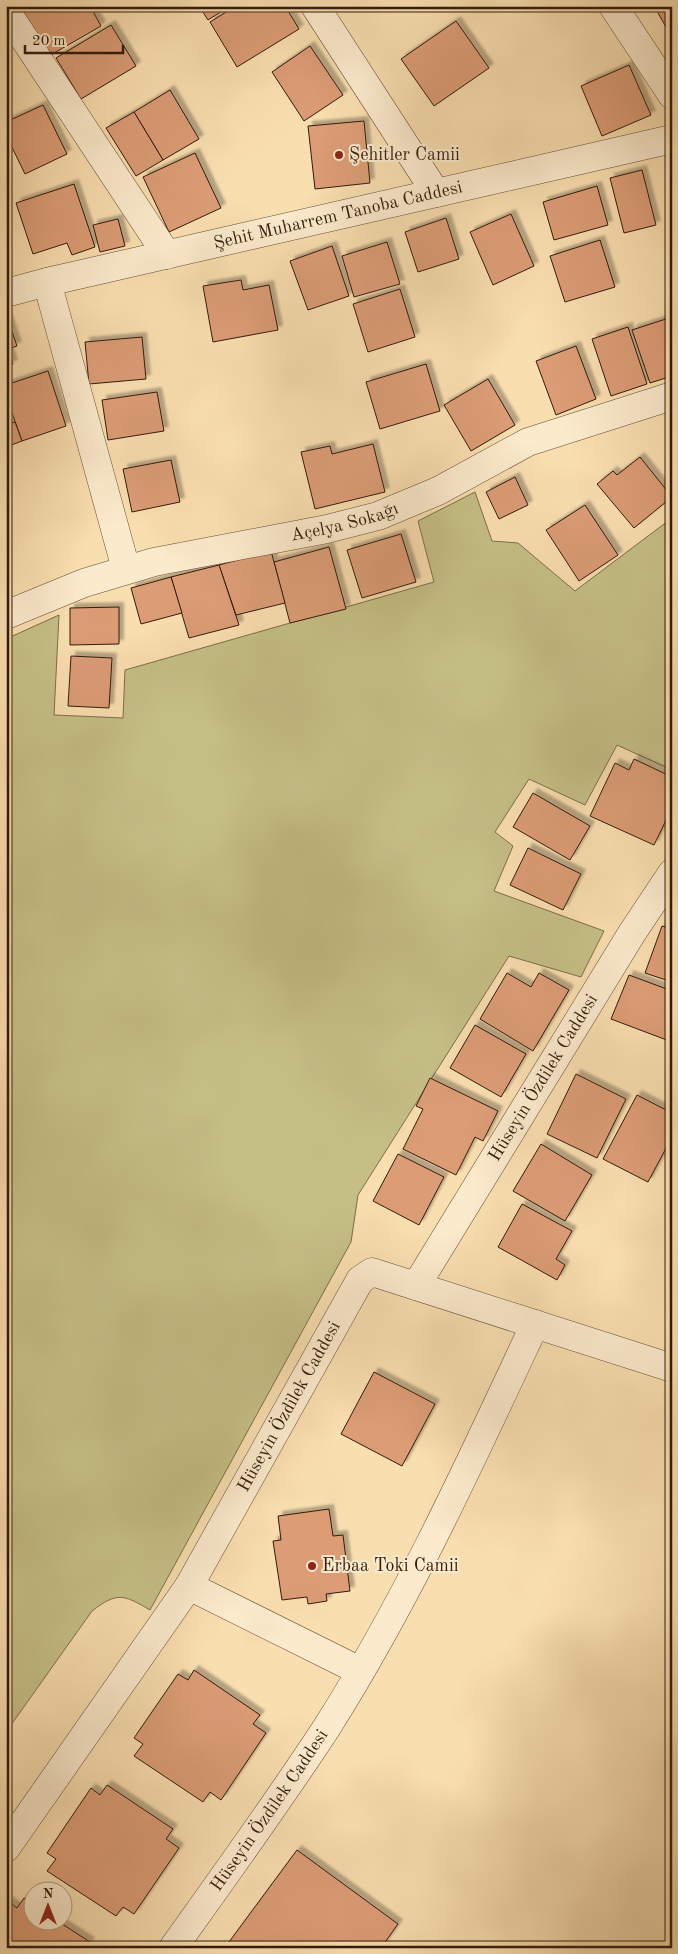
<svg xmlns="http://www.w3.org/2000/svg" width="678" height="1954" viewBox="0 0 678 1954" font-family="'Old Standard TT',serif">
	<defs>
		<filter id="shadow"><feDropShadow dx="4.5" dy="-4.5" stdDeviation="1" flood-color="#0004"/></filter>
	</defs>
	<rect width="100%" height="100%" fill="#f9deb0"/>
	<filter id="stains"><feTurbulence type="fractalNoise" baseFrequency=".004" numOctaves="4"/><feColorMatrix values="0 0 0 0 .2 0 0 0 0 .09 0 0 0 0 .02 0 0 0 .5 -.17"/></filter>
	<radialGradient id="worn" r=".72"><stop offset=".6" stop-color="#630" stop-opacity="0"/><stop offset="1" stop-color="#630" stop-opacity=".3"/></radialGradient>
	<path fill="#c5bf86" stroke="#7c6d48" d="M 475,492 L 492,541 L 518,543 L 575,591 L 672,518 L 672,770 L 617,745 L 585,805 L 529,779 L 495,832 L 513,846 L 494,891 L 604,931 L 581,977 L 509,956 L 358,1195 L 351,1242 L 150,1610 C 123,1594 117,1592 92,1611 L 6,1732 L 6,639 L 59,615 L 54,715 L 123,718 L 125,670 L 434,582 L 418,521 Z"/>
	<g fill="#db9c76" stroke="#321b0b" filter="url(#shadow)">
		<path d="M 27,6 L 90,6 L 101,26 L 49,56 L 22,9 Z"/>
		<path d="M 199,6 L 230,6 L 208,20 Z"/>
		<path d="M 236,6 L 285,6 L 299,29 L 237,67 L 210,22 Z"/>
		<path d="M 654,6 L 672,6 L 672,24 L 666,27 Z"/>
		<path d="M 456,21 L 489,68 L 434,106 L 401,59 Z"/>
		<path d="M 111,25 L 136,66 L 81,99 L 56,58 Z"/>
		<path d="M 310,46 L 343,95 L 304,121 L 272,72 Z"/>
		<path d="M 629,65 L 651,115 L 602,136 L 581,86 Z"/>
		<path d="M 170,90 L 199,139 L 163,160 L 134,112 Z"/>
		<path d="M 43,105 L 67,154 L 25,174 L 6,135 L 6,122 Z"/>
		<path d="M 134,112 L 163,160 L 136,176 L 106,128 Z"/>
		<path d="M 364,121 L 370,183 L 315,189 L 308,126 Z"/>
		<path d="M 195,153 L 221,208 L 169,232 L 143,177 Z"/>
		<path d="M 642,170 L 656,225 L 624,233 L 610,178 Z"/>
		<path d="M 74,184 L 95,247 L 72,255 L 67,243 L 33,254 L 16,203 Z"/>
		<path d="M 597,186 L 608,225 L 554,240 L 543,202 Z"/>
		<path d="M 511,214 L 534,266 L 493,285 L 470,232 Z"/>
		<path d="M 446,218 L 459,259 L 418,272 L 405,232 Z"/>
		<path d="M 118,219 L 125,246 L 100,252 L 93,225 Z"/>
		<path d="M 600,240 L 615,287 L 565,302 L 550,256 Z"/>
		<path d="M 387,242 L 400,284 L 354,297 L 342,256 Z"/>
		<path d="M 332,246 L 349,296 L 308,310 L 290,261 Z"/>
		<path d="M 241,280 L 243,290 L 269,285 L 278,330 L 213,342 L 203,286 Z"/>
		<path d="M 400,289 L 415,337 L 368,352 L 353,304 Z"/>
		<path d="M 6,314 L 17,346 L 8,349 L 13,364 L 6,367 Z"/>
		<path d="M 672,317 L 672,376 L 650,383 L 632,330 Z"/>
		<path d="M 628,327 L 647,384 L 611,396 L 592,339 Z"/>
		<path d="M 142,337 L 146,379 L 89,384 L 85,342 Z"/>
		<path d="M 576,346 L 596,399 L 556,415 L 536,361 Z"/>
		<path d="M 426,364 L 440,411 L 380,429 L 366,382 Z"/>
		<path d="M 48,371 L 66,426 L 22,441 L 6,396 L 6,385 Z"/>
		<path d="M 488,379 L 515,425 L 471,451 L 444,405 Z"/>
		<path d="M 157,392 L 164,431 L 108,440 L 102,400 Z"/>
		<path d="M 15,422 L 22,441 L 6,447 L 6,425 Z"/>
		<path d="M 373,444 L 385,492 L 315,509 L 301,452 L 330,446 L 332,454 Z"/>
		<path d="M 640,457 L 672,497 L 634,528 L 597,484 L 613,471 L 617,475 Z"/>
		<path d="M 171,460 L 180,502 L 132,512 L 123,469 Z"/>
		<path d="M 515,477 L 528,505 L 499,519 L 486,492 Z"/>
		<path d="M 585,505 L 618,555 L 579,581 L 546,530 Z"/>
		<path d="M 401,534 L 416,582 L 362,598 L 347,550 Z"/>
		<path d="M 329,547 L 346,609 L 290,623 L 274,562 Z"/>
		<path d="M 271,551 L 285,603 L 236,615 L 219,565 Z"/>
		<path d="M 219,565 L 239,625 L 189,638 L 171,577 Z"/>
		<path d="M 171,577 L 182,613 L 141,624 L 131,588 Z"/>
		<path d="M 119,607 L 119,644 L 70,645 L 70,608 Z"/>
		<path d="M 71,656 L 112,658 L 109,708 L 68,706 Z"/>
		<path d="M 634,759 L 672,777 L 672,808 L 654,845 L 590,816 L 615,763 L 629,770 Z"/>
		<path d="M 533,793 L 590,826 L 570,860 L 513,827 Z"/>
		<path d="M 528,848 L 581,874 L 563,910 L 510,885 Z"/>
		<path d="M 662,926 L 672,929 L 672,982 L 645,973 Z"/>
		<path d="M 507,973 L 531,987 L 539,973 L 569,990 L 533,1051 L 480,1019 Z"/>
		<path d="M 629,975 L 672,991 L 672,1042 L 611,1019 Z"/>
		<path d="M 475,1025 L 526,1054 L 501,1097 L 450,1068 Z"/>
		<path d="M 576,1074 L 626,1099 L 597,1158 L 547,1134 Z"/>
		<path d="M 430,1078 L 498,1111 L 483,1141 L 475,1137 L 456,1175 L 403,1149 L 423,1109 L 416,1106 Z"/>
		<path d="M 637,1095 L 672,1113 L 672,1137 L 648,1182 L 603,1159 Z"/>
		<path d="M 541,1144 L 592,1175 L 565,1221 L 513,1191 Z"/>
		<path d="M 398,1154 L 444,1177 L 419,1225 L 373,1201 Z"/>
		<path d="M 522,1204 L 572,1231 L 556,1259 L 565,1265 L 557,1280 L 498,1247 Z"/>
		<path d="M 374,1372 L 435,1404 L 402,1466 L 341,1434 Z"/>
		<path d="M 329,1509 L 333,1536 L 343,1535 L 350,1591 L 326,1594 L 327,1601 L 308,1604 L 307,1597 L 282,1600 L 273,1541 L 281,1540 L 278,1516 Z"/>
		<path d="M 194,1670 L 260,1715 L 253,1724 L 266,1733 L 221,1800 L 210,1792 L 203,1802 L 134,1756 L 143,1744 L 134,1738 L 178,1674 L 188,1680 Z"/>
		<path d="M 107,1785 L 173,1829 L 166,1839 L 179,1848 L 134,1914 L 123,1907 L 116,1916 L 47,1871 L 56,1859 L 47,1853 L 91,1788 L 100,1795 Z"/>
		<path d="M 297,1850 L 398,1924 L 381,1948 L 237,1948 L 229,1942 Z"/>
		<path d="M 24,1898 L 32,1903 L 32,1922 L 59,1922 L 90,1942 L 86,1948 L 6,1948 L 6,1904 L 8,1901 L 17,1908 Z"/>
	</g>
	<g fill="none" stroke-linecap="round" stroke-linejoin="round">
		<defs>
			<g id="minor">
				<path d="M 315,6 L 436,193"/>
				<path d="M 613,6 L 672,95"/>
				<path d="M 6,11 L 167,255"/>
				<path d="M 47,282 L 126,569"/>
				<path id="s1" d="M 6,293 L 47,282 L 672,139"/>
				<path id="s2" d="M 6,615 L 84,583 L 154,562 L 327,529 L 378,516 L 438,491 L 528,442 L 672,396"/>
				<path id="s3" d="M 416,1286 L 632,933 L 672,873"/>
				<path d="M 189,1586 L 360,1671"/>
				<path id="s4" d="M 6,1848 L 189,1586 L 360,1280 L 372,1272 L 672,1368"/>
				<path id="s5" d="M 173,1948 C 225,1875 278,1802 327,1727 C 408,1599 471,1461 535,1324"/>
			</g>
		</defs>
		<use href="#minor" stroke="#644c34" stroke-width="29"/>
		<use href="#minor" stroke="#fbeacc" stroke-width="28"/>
	</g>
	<g fill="#8f2418" stroke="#fbeacc" stroke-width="2">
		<circle cx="339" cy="155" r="5"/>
		<circle cx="312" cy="1566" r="5"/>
	</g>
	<g text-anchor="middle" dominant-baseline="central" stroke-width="4" stroke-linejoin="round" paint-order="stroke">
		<g font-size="18" fill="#321b0b" stroke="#fbeacc" text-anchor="start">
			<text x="349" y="155">Şehitler Camii</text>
			<text x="322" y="1566">Erbaa Toki Camii</text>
		</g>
		<g font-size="18" fill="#321b0b" stroke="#fbeacc">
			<text stroke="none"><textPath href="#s1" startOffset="341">Şehit Muharrem Tanoba Caddesi</textPath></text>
			<text stroke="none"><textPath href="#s2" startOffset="352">Açelya Sokağı</textPath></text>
			<text stroke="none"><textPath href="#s3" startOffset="244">Hüseyin Özdilek Caddesi</textPath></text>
			<text stroke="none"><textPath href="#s4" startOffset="525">Hüseyin Özdilek Caddesi</textPath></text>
			<text stroke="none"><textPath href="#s5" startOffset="168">Hüseyin Özdilek Caddesi</textPath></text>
		</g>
	</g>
	<rect width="678" height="1954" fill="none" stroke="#f9deb0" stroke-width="25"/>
	<rect x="8" y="8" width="663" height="1939" fill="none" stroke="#321b0b" stroke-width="2.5"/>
	<rect x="12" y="12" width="653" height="1929" fill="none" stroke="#321b0b"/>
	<g transform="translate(48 1906)"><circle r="24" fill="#fbeacc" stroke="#ab977f"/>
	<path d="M0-4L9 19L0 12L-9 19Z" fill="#8f2418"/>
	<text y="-8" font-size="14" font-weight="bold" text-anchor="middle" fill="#321b0b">N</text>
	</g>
	<path d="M25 45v8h98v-8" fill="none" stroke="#321b0b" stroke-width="2.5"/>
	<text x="32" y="45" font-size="15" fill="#321b0b" stroke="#fbeacc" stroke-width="4" paint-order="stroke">20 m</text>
	<rect width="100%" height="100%" filter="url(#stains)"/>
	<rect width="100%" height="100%" fill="url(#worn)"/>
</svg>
